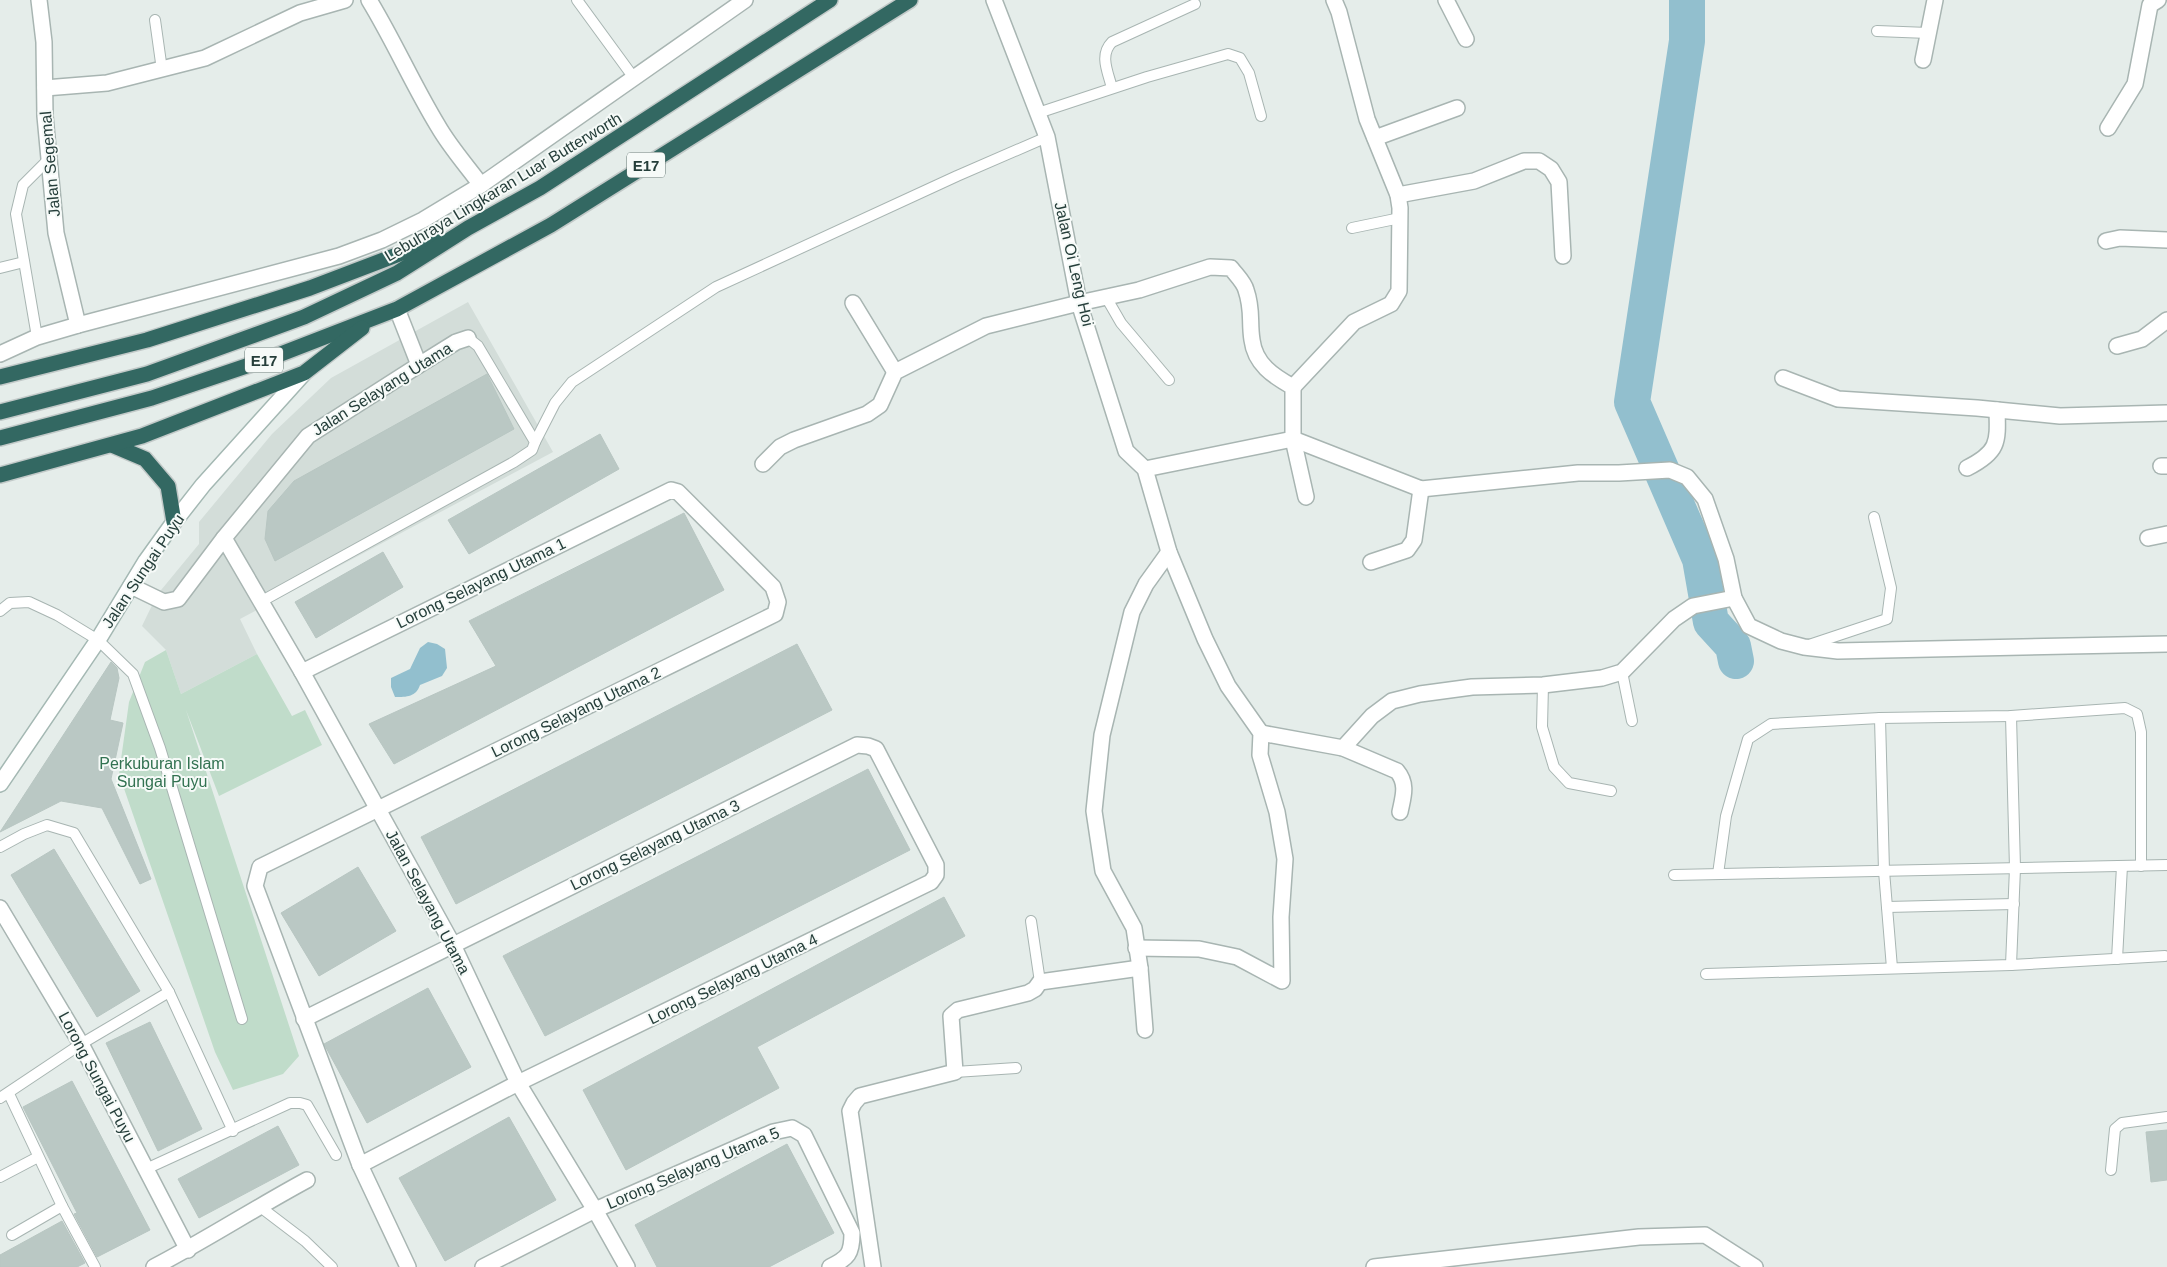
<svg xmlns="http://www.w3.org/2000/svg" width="2167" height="1267" viewBox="0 0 2167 1267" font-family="Helvetica,sans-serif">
	<rect width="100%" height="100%" fill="#e5edea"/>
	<path fill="#d3ddd9" d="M 468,302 L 553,452 L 240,619 L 257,654 L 181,694 L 166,650 L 142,626 L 157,595 L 199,544 L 199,522 L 272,434 L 331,378 Z"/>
	<path fill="#c0dcca" d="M 166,650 L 181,694 L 257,654 L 292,716 L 305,710 L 322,745 L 219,796 L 186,710 L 299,1056 L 283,1074 L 233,1090 L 215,1052 L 119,774 L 129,702 L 145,662 Z"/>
	<path fill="#92bfce" d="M 428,642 L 437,644 L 445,649 L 447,668 L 442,676 L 420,685 C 416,697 407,697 395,697 L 391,687 L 391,678 L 410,669 L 420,648 Z"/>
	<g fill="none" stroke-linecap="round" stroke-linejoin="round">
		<path stroke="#92bfce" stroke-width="36" d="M 1687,0 L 1687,41 L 1632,402 L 1700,559 L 1711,622 L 1733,646 L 1736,661"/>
	</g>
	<g fill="#bac8c4" stroke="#b8c6c2">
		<path d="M 487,374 L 514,429 L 275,561 L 265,539 L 268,511 L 294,481 Z"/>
		<path d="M 600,434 L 619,469 L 469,554 L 448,520 Z"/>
		<path d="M 684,513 L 724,590 L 394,764 L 369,724 L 496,666 L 469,621 Z"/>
		<path d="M 383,552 L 403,587 L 316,638 L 295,602 Z"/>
		<path d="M 797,644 L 832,710 L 456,904 L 421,837 Z"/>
		<path d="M 111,662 L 117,668 L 119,678 L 110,720 L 123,723 L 111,779 L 151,879 L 140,884 L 102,808 L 61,801 L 0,832 Z"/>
		<path d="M 868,769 L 910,850 L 545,1036 L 503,956 Z"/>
		<path d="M 54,849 L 140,991 L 97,1017 L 11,875 Z"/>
		<path d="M 358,867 L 396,931 L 319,976 L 281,913 Z"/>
		<path d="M 944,897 L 965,936 L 757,1047 L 779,1088 L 626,1170 L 583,1090 Z"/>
		<path d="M 428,988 L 471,1067 L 367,1123 L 324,1044 Z"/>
		<path d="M 150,1022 L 202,1129 L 158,1151 L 106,1043 Z"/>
		<path d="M 72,1081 L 150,1230 L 97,1257 L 74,1214 L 77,1213 L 23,1107 Z"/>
		<path d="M 509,1117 L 556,1200 L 445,1261 L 399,1178 Z"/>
		<path d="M 278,1126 L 299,1165 L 199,1218 L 178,1179 Z"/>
		<path d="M 2167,1130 L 2167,1180 L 2151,1182 L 2146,1132 Z"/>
		<path d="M 787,1144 L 834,1233 L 769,1267 L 657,1267 L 635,1225 Z"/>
		<path d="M 62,1221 L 85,1263 L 77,1267 L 0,1267 L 0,1255 Z"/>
	</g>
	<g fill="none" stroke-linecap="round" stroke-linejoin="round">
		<defs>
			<g id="service">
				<path d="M 577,0 L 634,78"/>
				<path d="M 155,20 L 162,70"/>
				<path d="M 1877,31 L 1928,33"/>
				<path d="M 1112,88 C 1108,72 1099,55 1112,42 L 1195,4"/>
				<path d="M 1038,113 L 1147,77 L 1228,54 L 1240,58 L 1249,73 L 1261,116"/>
				<path d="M 1352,228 L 1400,218"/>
				<path d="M 0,268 L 24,262"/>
				<path d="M 1106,297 L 1121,323 L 1169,380"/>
				<path d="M 37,337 L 16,214 L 23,185 L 48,160"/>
				<path d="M 535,442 L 555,403 L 572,382 L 716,287 L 957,176 L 1047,137"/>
				<path d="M 262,601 L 514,462 L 532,450 L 535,442 L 478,346 L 468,338"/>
				<path d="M 0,611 L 10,603 L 29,602 L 57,615 L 98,640 L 133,674 L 160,748 L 242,1019"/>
				<path d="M 1809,645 L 1887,619 L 1891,588 L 1874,517"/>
				<path d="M 1622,672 L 1632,721"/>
				<path d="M 1543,685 L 1542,727 L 1554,767 L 1569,783 L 1611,791"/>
				<path d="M 2011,716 L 2015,868 L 2011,965"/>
				<path d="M 1880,718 L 1884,871 L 1892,968"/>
				<path d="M 0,847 L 24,834 L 47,825 L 74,833 L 169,992 L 233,1131"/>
				<path d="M 1718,874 L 1726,816 L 1748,739 L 1771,724 L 1880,718 L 2011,716 L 2125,708 L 2137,714 L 2141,732 L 2141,866"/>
				<path d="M 1674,875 L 2167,865"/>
				<path d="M 1887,907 L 2014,904"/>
				<path d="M 1031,921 L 1040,982"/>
				<path d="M 2117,959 L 2122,866"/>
				<path d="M 1706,974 L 2011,965 L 2165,956"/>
				<path d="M 955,1072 L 1016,1068"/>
				<path d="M 9,1094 L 62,1206 L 95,1267"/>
				<path d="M 0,1098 L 81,1044 L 169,992"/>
				<path d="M 146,1169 L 290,1103 L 300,1103 L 307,1105 L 336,1155"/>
				<path d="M 2111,1170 L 2115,1129 L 2122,1123 L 2167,1117"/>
				<path d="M 0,1177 L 38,1157"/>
				<path d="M 259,1206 L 305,1241 L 332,1267"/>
				<path d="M 12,1235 L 62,1206"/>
			</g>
			<g id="minor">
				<path d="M 39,0 L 44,42 L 45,116 L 56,233 L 78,325"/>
				<path d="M 369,0 C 394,41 413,85 438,126 C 450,147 467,166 481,185"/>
				<path d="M 994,0 L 1047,137 L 1079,303 L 1126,451 L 1145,469 L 1169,552 L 1205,639 L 1228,686 L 1261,733 L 1260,755 L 1277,812 L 1285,859 L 1281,917 L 1282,981 L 1237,957 L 1199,949 L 1136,948"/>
				<path d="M 1446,0 L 1466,39"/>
				<path d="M 1923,60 L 1935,0"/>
				<path d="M 45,88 L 107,83 L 205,58 L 300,13 L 345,0"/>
				<path d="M 2108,128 L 2135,84 L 2150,5 L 2158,0"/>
				<path d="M 1375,138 L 1457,108"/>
				<path d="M 1398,195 L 1474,181 L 1524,161 L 1539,161 L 1551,169 L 1559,182 L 1563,256"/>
				<path d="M 2106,241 L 2120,238 L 2167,240"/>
				<path d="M 853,303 L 895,372"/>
				<path d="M 397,309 L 419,365"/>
				<path d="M 2117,346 L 2142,339 L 2167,320"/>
				<path d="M 0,354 L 37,337 L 78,325 L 339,256 L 382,240 L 423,220 L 481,185 L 745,0"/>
				<path d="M 1783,378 L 1838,399 L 1977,408 L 2060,416 L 2167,413"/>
				<path d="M 1293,387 L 1354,322 L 1391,304 L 1399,291 L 1400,208 L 1398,195 L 1367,119 L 1339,12 L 1334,0"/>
				<path d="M 763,464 L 780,447 L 794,440 L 867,414 L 880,405 L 895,372 L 986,326 L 1079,303 L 1139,290 L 1210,267 L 1231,268 C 1236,275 1244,282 1246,290 C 1253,310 1249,321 1252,340 C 1255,364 1273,376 1293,387 L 1293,439 L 1306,497"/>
				<path d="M 2161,466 L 2167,466"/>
				<path d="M 1967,468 C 1999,452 1998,442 1997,410"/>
				<path d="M 1145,469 L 1293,439 L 1421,489 L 1578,473 L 1619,473 L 1670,470 L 1687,477 L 1705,499 L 1726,559 L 1734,598 L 1749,626 L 1781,641 L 1804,647 L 1838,651 L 2167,644"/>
				<path d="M 224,538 L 302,672 L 453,945 L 518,1083 L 595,1210 L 627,1267"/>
				<path d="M 2148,538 L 2167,534"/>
				<path d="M 1371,562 L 1407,550 L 1414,540 L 1421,489"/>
				<path d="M 131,586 L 164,602 L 178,599 L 224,538 L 308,436 L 419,365 L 456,342 L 468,338"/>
				<path d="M 302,672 L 671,490 L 678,492 L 773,587 L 778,602 L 775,614 L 260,867 L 255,886 L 360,1165 L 408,1267"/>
				<path d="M 1261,733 L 1343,748 L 1397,771 C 1408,784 1403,797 1400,812"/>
				<path d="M 1343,748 L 1372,716 L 1392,701 L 1420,694 L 1472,687 L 1543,685 L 1602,678 L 1622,672 L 1674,619 L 1693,606 L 1734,598"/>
				<path d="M 0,908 L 81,1044 L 188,1250"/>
				<path d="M 304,1019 L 857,745 L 868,746 L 876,749 L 936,865 L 936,875 L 931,882 L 518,1083 L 360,1165"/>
				<path d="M 1145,1030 L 1140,968 L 1134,928 L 1103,871 L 1094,811 L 1102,735 L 1132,612 L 1146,584 L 1169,552"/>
				<path d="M 154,1267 C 206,1240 255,1208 307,1180"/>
				<path d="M 483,1267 L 595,1210 L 773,1132 L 792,1128 L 804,1135 L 852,1233 C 852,1254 848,1258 830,1267"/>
				<path d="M 873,1267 L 850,1111 L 854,1103 L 860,1096 L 955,1072 L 951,1016 L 958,1010 L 1028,993 L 1035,989 L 1040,982 L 1140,968"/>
				<path d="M 1374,1267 L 1639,1237 L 1705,1235 L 1755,1267"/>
			</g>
			<path id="secondary" d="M 0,784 L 98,640 L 146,561 L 174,522 L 203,485 L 304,373"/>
			<g id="motorway">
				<path d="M 0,377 L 147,340 L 310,288 L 436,240"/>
				<path d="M 0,412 L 147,374 L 304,317 L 397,273 L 468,228 L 540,188 L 830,0"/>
				<path d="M 0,438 L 152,398 L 273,357 L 397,309 L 551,225 L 910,0"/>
				<path d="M 112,445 L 145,459 L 168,486 L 174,522"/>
				<path d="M 0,475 L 142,436 L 304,373 L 362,328"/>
			</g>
		</defs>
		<use href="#service" stroke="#a8b5b2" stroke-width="12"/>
		<use href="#minor" stroke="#a8b5b2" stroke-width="18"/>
		<use href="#secondary" stroke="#a4b8b3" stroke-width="18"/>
		<use href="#motorway" stroke="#c2c9c8" stroke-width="18"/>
		<use href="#service" stroke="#fff" stroke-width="10"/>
		<use href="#minor" stroke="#fff" stroke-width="15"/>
		<use href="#secondary" stroke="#fff" stroke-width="15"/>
		<use href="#motorway" stroke="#336862" stroke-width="15"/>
	</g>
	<g text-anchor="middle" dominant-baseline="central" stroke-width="4" stroke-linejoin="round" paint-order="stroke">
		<g fill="#f6faf8" stroke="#647673" stroke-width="1">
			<rect x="627" y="152.5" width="38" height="25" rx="4"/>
			<rect x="245" y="347.5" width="38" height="25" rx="4"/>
		</g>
		<g font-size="15" font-weight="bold" fill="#253e3a">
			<text x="646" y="165">E17</text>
			<text x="264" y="360">E17</text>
		</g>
		<g font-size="16" fill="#253e3a" stroke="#f6faf8">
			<text transform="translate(50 164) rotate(-95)">Jalan Segemal</text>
			<text transform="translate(503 187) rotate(-31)">Lebuhraya Lingkaran Luar Butterworth</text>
			<text transform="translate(1074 264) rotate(77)">Jalan Oi Leng Hoi</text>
			<text transform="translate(382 389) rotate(-32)">Jalan Selayang Utama</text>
			<text transform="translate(143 571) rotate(-56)">Jalan Sungai Puyu</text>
			<text transform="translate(481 583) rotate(-26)">Lorong Selayang Utama 1</text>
			<text transform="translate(576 712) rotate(-26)">Lorong Selayang Utama 2</text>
			<text transform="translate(655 845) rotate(-26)">Lorong Selayang Utama 3</text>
			<text transform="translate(428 902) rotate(62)">Jalan Selayang Utama</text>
			<text transform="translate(733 979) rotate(-26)">Lorong Selayang Utama 4</text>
			<text transform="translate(97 1077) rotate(62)">Lorong Sungai Puyu</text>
			<text transform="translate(693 1168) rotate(-23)">Lorong Selayang Utama 5</text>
		</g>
		<g font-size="16" fill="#327251" stroke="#f6faf8">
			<text x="162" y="763">Perkuburan Islam<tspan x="162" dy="18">Sungai Puyu</tspan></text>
		</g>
	</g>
</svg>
